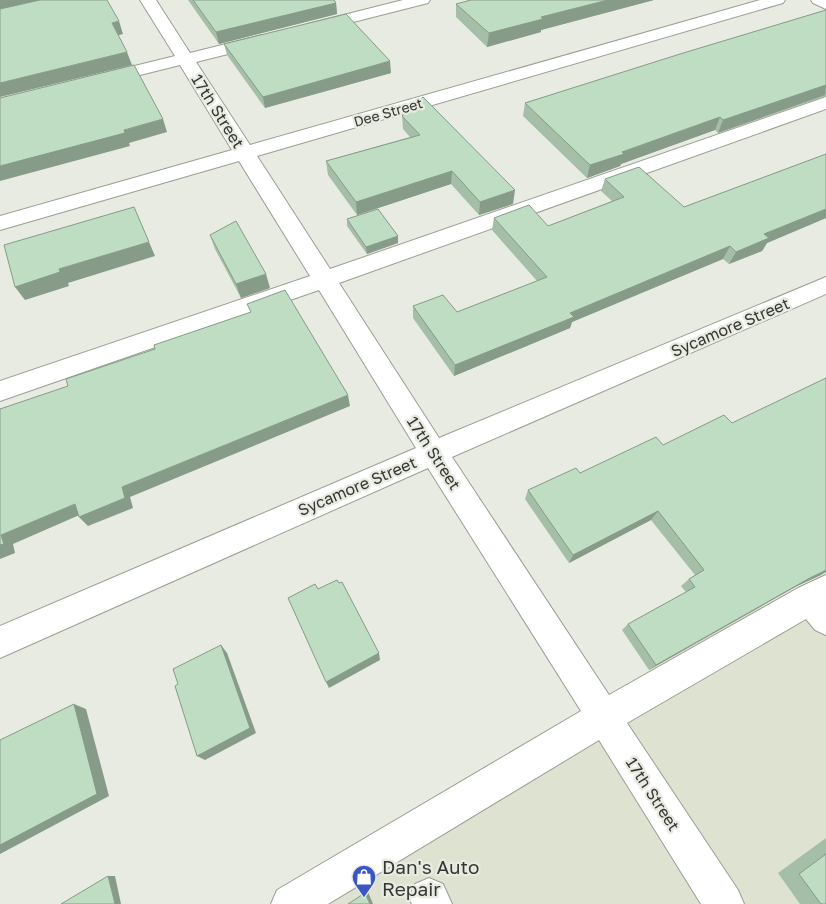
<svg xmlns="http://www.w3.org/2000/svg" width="826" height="904" viewBox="0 0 826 904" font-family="'Golos Text',sans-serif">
	<rect width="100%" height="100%" fill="#e8ebe1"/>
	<path fill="#dee3d1" d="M 826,590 L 826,904 L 291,904 Z"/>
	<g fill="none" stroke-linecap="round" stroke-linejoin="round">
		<defs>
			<g id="minor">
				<path d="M 140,0 L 156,0 L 190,53 L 262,35 L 268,36 L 270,40 L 268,44 L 196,62 L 250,145 L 760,0 L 785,0 L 783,3 L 257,156 L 330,269 L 826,97 L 826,109 L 339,283 L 439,438 L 826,277 L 826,294 L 452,457 L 609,695 L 798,588 L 826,575 L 826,635 L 815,630 L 806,619 L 627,723 L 738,890 L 744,904 L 701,904 L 599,740 L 328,904 L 271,904 L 277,890 L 581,711 L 428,468 L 0,658 L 0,626 L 416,448 L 319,290 L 0,401 L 0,381 L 310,276 L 239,161 L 0,230 L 0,216 L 232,150 L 180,65 L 100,85 L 94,84 L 91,80 L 94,76 L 175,56 Z"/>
				<path d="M 403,0 L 430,0 L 428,3 L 314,32 L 308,30 L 306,27 L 308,24 Z"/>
				<path d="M 811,0 L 826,0 L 826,9 L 813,3 Z"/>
				<path d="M 429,878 L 443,884 L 452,904 L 412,904 L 409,898 L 415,884 Z"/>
			</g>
		</defs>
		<use href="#minor" stroke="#9b9e94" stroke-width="2"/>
		<use href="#minor" fill="#fff" fill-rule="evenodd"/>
	</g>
	<g fill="#a4bea8">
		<path d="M 188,0 L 334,0 L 336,3 L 337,14 L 219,44 Z"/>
		<path d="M 471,0 L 654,0 L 541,30 L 541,32 L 487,47 L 456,17 L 456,4 Z"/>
		<path d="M 826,10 L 826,96 L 718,133 L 715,130 L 621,164 L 620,166 L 587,178 L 523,116 L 525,103 Z"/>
		<path d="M 224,44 L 391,73 L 265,108 L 227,55 Z"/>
		<path d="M 402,116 L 513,204 L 479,215 L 451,184 L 357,215 L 328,175 L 326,161 L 410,137 L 403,129 Z"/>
		<path d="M 826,154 L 826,218 L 767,243 L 762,251 L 729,264 L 723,259 L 572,322 L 570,328 L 454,376 L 413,318 L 413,306 L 457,312 L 537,281 L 492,230 L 494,218 L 548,226 L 612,201 L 601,191 L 605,179 L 684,207 Z"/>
		<path d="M 347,219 L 398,243 L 367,254 L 347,226 Z"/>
		<path d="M 210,235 L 270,288 L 241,298 L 215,249 Z"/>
		<path d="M 663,445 L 821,575 L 797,586 L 649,670 L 622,630 L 628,624 L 686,592 L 681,586 L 689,579 L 695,575 L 651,520 L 569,563 L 525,499 L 528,490 Z"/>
		<path d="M 826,838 L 826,904 L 800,904 L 778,873 Z"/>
	</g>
	<g fill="#869b88">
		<path d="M 0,0 L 42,0 L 0,9 Z"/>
		<path d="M 608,0 L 654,0 L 541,30 L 541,32 L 487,47 L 489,33 L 541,17 Z"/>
		<path d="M 336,3 L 337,14 L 219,44 L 216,32 Z"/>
		<path d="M 119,21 L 123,34 L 116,36 L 112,23 Z"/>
		<path d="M 127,52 L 132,65 L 0,97 L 0,83 Z"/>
		<path d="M 390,61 L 391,73 L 265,108 L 263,97 Z"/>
		<path d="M 826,85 L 825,95 L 718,133 L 723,120 Z"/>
		<path d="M 720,117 L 715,130 L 621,164 L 620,166 L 587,178 L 590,165 L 622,152 Z"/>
		<path d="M 163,119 L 167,132 L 129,143 L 130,146 L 0,181 L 0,166 Z"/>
		<path d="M 452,171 L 451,184 L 357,215 L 356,202 Z"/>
		<path d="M 515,190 L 513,204 L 479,215 L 480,202 Z"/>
		<path d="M 826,209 L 826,218 L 767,243 L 762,251 L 729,264 L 736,252 L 764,234 Z"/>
		<path d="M 398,236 L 398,243 L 367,254 L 366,247 Z"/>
		<path d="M 149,242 L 155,256 L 68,283 L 69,286 L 25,300 L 15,287 L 59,269 Z"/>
		<path d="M 730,246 L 723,259 L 572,322 L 570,328 L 454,376 L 455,365 L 570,313 Z"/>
		<path d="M 266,274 L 270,288 L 241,298 L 236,284 Z"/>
		<path d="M 348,395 L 350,406 L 130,497 L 133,508 L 88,526 L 79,517 L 122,487 Z"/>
		<path d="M 75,504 L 84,513 L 13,544 L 15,553 L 0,559 L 0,545 L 1,535 Z"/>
		<path d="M 658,511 L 651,520 L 569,563 L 573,555 Z"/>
		<path d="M 826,570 L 826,572 L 821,575 L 797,586 L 649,670 L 656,665 L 808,579 Z"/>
		<path d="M 221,645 L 227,653 L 256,733 L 205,760 L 197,756 Z"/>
		<path d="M 379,653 L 380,660 L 329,688 L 326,682 Z"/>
		<path d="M 74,704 L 86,709 L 109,796 L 0,854 L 0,845 Z"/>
		<path d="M 108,876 L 115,876 L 121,904 L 115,904 Z"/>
		<path d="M 368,892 L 373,904 L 370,904 L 365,893 Z"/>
	</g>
	<g fill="#bfddc3" stroke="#869b88">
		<path d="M 40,0 L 107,0 L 119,21 L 112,23 L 127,52 L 0,83 L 0,9 Z"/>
		<path d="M 193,0 L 334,0 L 336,3 L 216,32 Z"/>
		<path d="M 471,0 L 608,0 L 541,17 L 543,19 L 489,33 L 456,4 Z"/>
		<path d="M 826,10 L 826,85 L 723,120 L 720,117 L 622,152 L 624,154 L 590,165 L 525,103 L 680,54 Z"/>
		<path d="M 346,14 L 390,61 L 263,97 L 224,44 Z"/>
		<path d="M 134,65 L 163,119 L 124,130 L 125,133 L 0,166 L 0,98 Z"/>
		<path d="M 423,97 L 515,190 L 480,202 L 452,171 L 356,202 L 326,161 L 420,135 L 402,116 Z"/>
		<path d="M 826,154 L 826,209 L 764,234 L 769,238 L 736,252 L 730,246 L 570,313 L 574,317 L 455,365 L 413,306 L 443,295 L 457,312 L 547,277 L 494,218 L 529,205 L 548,226 L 624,197 L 605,179 L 639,167 L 684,207 Z"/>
		<path d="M 134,207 L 149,242 L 59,269 L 60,272 L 15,287 L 4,245 Z"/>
		<path d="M 378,209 L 398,236 L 366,247 L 347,219 Z"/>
		<path d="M 236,221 L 266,274 L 236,284 L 210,235 Z"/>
		<path d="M 285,290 L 348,395 L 122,487 L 125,498 L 79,517 L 75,504 L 1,535 L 4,544 L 0,545 L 0,409 L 68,386 L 66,379 L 155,349 L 154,345 L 251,312 L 247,304 Z"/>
		<path d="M 826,378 L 826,570 L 808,579 L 656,665 L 628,624 L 695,587 L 689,579 L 704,570 L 658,511 L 573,555 L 528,490 L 576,468 L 580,473 L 656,437 L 663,445 L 724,415 L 732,423 Z"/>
		<path d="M 337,580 L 339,583 L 342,582 L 379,653 L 326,682 L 288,598 L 315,584 L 318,589 Z"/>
		<path d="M 221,645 L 250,728 L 197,756 L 175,686 L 178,684 L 173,669 Z"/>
		<path d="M 74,704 L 97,794 L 0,845 L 0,740 Z"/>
		<path d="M 826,854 L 826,904 L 821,904 L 799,874 Z"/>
		<path d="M 108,876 L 115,904 L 61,904 Z"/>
		<path d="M 365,893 L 370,904 L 348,904 Z"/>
	</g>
	<defs>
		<symbol id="shop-pin" viewBox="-11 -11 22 30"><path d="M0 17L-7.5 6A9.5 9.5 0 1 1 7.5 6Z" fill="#3b55c7" stroke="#e8ebe1"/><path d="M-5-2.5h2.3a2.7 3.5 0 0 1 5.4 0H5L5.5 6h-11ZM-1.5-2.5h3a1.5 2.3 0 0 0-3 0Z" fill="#fff"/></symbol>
	</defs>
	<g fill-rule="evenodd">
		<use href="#shop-pin" x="350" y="863" width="28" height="38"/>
	</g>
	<g text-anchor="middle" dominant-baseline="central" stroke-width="4.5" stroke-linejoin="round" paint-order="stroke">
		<g font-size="14" fill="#363733" stroke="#e8ebe1">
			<text transform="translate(388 112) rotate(-16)">Dee Street</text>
		</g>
		<g font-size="16" fill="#363733" stroke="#e8ebe1">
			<text transform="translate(218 111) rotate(58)">17th Street</text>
			<text transform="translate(730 327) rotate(-23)">Sycamore Street</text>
			<text transform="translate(434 453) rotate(57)">17th Street</text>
			<text transform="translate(357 486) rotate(-23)">Sycamore Street</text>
			<text transform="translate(653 794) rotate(57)">17th Street</text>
		</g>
		<g font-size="19" fill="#363733" stroke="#e8ebe1" text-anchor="start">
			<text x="382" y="866">Dan's Auto<tspan x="382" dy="22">Repair</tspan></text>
		</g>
	</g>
</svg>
